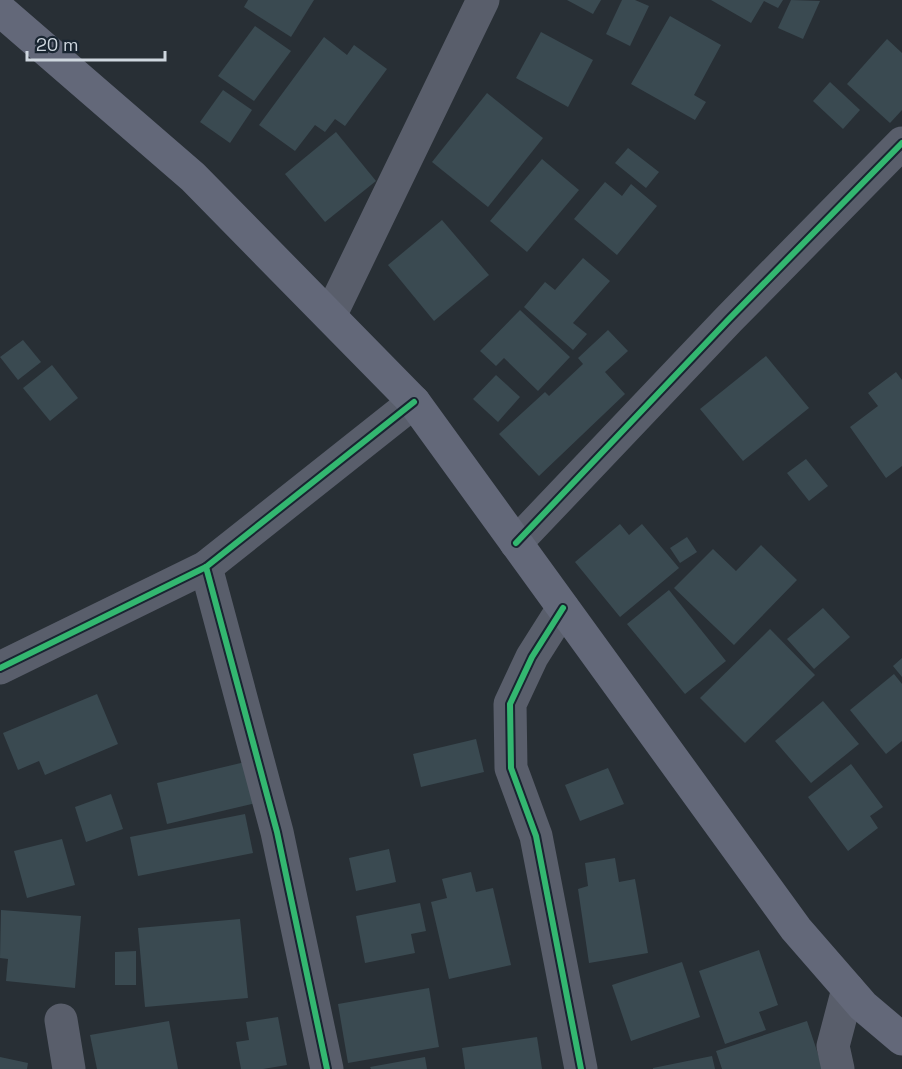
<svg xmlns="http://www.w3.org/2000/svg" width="902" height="1069" viewBox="0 0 902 1069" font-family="'Space Grotesk',sans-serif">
	<rect width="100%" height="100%" fill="#282f35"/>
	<g fill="#3a4a51">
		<path d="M 248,0 L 314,0 L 291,37 L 244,7 Z"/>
		<path d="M 567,0 L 601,0 L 593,14 Z"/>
		<path d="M 622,0 L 635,0 L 649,6 L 630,46 L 606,34 Z"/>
		<path d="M 711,0 L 783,0 L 778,8 L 764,1 L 751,23 Z"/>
		<path d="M 791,0 L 820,1 L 803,39 L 778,28 Z"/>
		<path d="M 670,16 L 721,45 L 694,95 L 706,102 L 695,120 L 631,84 Z"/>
		<path d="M 255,26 L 291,51 L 254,101 L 218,76 Z"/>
		<path d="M 541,32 L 593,60 L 568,107 L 516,78 Z"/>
		<path d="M 324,37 L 347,55 L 354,45 L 387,69 L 345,126 L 335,119 L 325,132 L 315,125 L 295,151 L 259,125 Z"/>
		<path d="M 887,39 L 902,53 L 902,110 L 890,123 L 847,84 Z"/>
		<path d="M 830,82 L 860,110 L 843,129 L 813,101 Z"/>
		<path d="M 223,90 L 252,110 L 230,143 L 200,122 Z"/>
		<path d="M 487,93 L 543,138 L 488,207 L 432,162 Z"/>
		<path d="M 336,132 L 376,181 L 325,222 L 285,174 Z"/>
		<path d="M 628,148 L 659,172 L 646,188 L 615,163 Z"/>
		<path d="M 542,159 L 579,190 L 527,252 L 490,221 Z"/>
		<path d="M 605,182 L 622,196 L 631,184 L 657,206 L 617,255 L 574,219 Z"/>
		<path d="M 442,220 L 489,275 L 434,321 L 388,265 Z"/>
		<path d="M 583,258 L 610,281 L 573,323 L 587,334 L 573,350 L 524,307 L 545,282 L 555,290 Z"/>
		<path d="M 520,310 L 570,357 L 538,391 L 504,358 L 496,366 L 480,351 Z"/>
		<path d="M 608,330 L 628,351 L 605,372 L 625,394 L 539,476 L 499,434 L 545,392 L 549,396 L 583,364 L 578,358 Z"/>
		<path d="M 23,340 L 41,362 L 18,380 L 0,357 Z"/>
		<path d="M 766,356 L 809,408 L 743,461 L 700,409 Z"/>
		<path d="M 52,365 L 78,398 L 50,421 L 23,388 Z"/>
		<path d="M 896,372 L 902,380 L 902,466 L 886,478 L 850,427 L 878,406 L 868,393 Z"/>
		<path d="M 496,375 L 520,397 L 498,422 L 473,399 Z"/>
		<path d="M 806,459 L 828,486 L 809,501 L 787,473 Z"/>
		<path d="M 620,524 L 629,535 L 642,524 L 679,568 L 620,617 L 575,562 Z"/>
		<path d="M 687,537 L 697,552 L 680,563 L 670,548 Z"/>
		<path d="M 761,545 L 797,580 L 734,645 L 674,588 L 713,549 L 736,571 Z"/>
		<path d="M 669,590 L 726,661 L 685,694 L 627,624 Z"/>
		<path d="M 823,608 L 850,637 L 814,669 L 787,639 Z"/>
		<path d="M 770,629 L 815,675 L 745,743 L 700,698 Z"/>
		<path d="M 902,658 L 902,677 L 893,666 Z"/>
		<path d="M 894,674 L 902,684 L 902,741 L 886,754 L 850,710 Z"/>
		<path d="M 97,694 L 118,744 L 45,775 L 39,761 L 18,770 L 3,733 Z"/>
		<path d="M 823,701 L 859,744 L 811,783 L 775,741 Z"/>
		<path d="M 476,739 L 484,772 L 421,787 L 413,754 Z"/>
		<path d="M 245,762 L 256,803 L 167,824 L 157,783 Z"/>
		<path d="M 851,764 L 883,807 L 870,816 L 878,828 L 848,851 L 808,797 Z"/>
		<path d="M 608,768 L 624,804 L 580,821 L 565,785 Z"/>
		<path d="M 111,794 L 123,829 L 86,842 L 75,807 Z"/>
		<path d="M 245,814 L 253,853 L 138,876 L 130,837 Z"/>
		<path d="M 62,839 L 75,885 L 27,898 L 14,851 Z"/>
		<path d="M 389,849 L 396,882 L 356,891 L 349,858 Z"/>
		<path d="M 615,858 L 619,882 L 635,879 L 648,953 L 589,963 L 578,889 L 588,886 L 585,863 Z"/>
		<path d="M 471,872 L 476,892 L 493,888 L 511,965 L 449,979 L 431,902 L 447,898 L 442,879 Z"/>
		<path d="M 420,903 L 426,931 L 411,934 L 415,953 L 365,963 L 356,916 Z"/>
		<path d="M 1,910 L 81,916 L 75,988 L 6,981 L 8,959 L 0,958 Z"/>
		<path d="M 240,919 L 248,998 L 145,1007 L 138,928 Z"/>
		<path d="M 759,950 L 778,1005 L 759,1012 L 766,1030 L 725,1044 L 699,971 Z"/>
		<path d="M 136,951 L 136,985 L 115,985 L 115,952 Z"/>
		<path d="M 682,962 L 700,1017 L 631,1041 L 612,985 Z"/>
		<path d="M 429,988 L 439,1047 L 348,1063 L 338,1004 Z"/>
		<path d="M 278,1017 L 287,1065 L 263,1069 L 241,1069 L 236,1042 L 249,1040 L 246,1022 Z"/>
		<path d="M 169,1021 L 178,1069 L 97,1069 L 90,1035 Z"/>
		<path d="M 807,1021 L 823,1069 L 722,1069 L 716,1051 Z"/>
		<path d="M 537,1037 L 542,1069 L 465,1069 L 462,1048 Z"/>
		<path d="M 712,1056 L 715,1069 L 653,1069 L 653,1068 Z"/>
		<path d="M 0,1057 L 28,1063 L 27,1069 L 0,1069 Z"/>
		<path d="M 425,1057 L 427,1069 L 371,1069 L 370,1067 Z"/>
	</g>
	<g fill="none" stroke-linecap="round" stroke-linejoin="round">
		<g stroke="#595e6b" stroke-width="33">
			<path d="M 330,316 L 483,0"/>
			<path d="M 516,543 L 729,319 L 902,143"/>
			<path d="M 206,567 L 277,832 L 327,1069"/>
			<path d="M 563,608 L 532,657 L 510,704 L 511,768 L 536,836 L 581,1069"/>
			<path d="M 0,668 L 206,567 L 414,402"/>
			<path d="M 61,1020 L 69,1069"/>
			<path d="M 838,1069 L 833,1046 L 848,989"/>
		</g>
		<path stroke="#636879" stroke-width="33" d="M 0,10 L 193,177 L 414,402 L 796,929 L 863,1006 L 902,1039"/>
		<defs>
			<g id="cycleway">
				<path d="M 516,543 L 729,319 L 902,143"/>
				<path d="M 206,567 L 277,832 L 327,1069"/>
				<path d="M 563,608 L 532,657 L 510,704 L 511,768 L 536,836 L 581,1069"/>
				<path d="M 0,668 L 206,567 L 414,402"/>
			</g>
		</defs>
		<use href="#cycleway" stroke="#192531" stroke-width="10"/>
		<use href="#cycleway" stroke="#33b770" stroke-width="6"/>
	</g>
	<path d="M27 51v9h138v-9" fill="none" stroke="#ced6de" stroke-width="3"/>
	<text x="36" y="51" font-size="18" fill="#ced6de" stroke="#192531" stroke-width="4.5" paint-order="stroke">20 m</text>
</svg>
